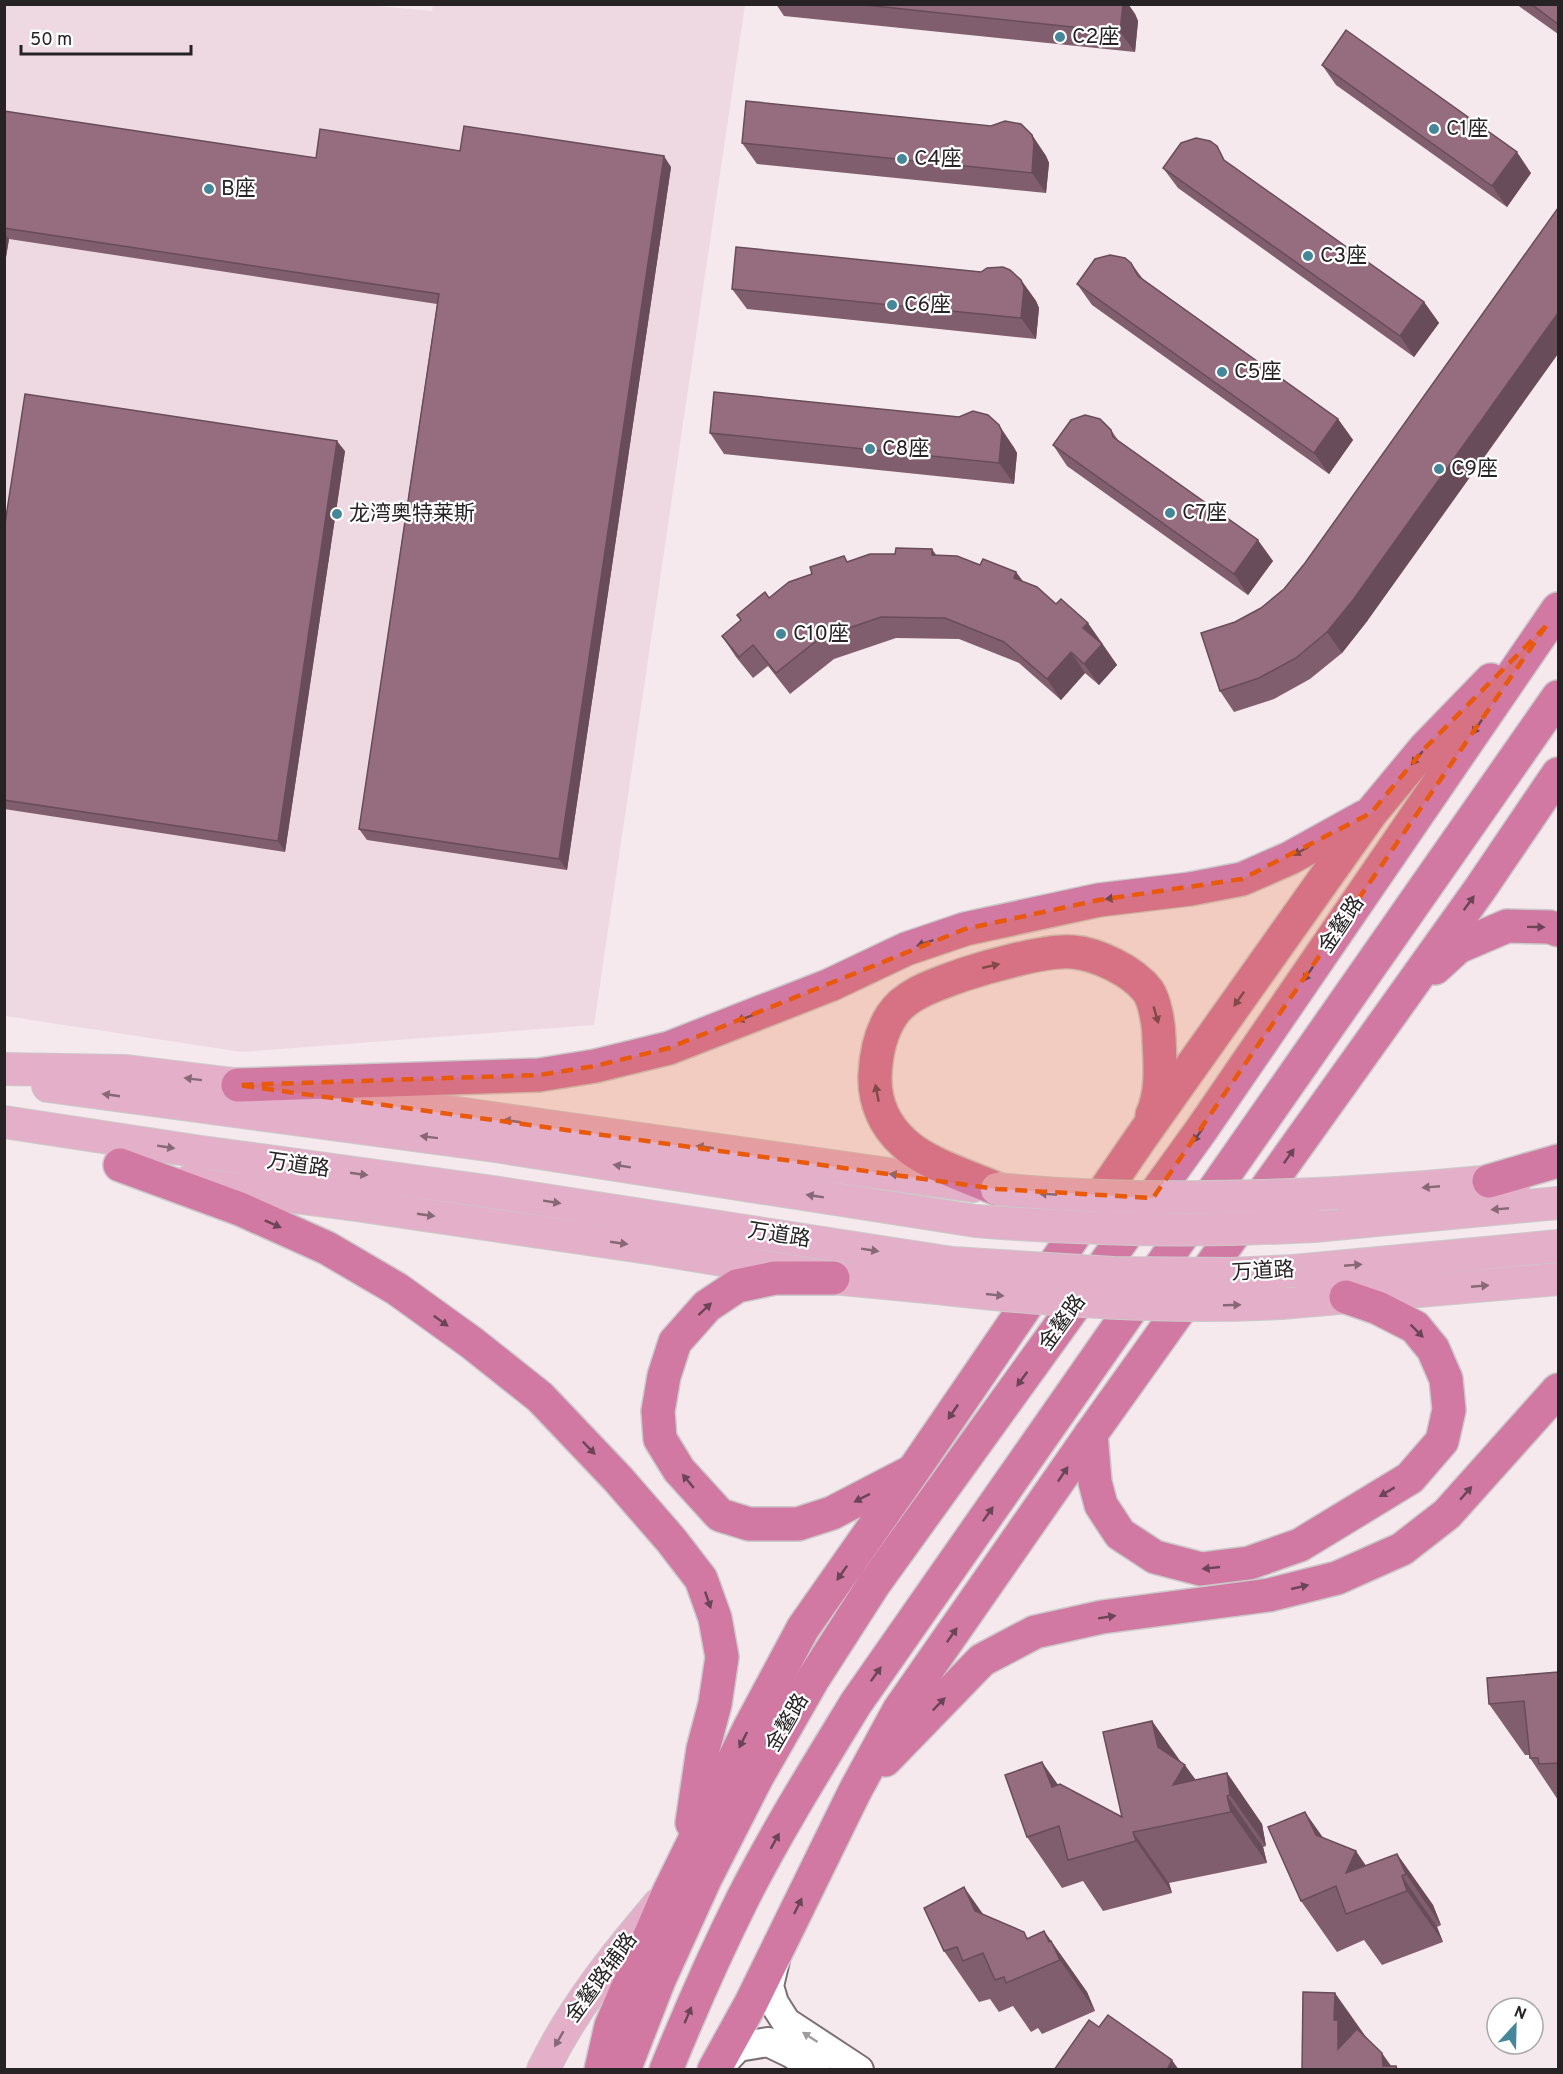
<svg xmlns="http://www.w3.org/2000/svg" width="1563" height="2074" viewBox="0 0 1563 2074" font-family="Overpass,'Noto Sans SC',sans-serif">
	<rect width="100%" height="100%" fill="#f5e9ee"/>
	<path fill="#eed9e2" d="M 356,4 L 432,11 L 433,4 L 745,5 L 594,1025 L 242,1052 L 5,1016 L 4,5 Z"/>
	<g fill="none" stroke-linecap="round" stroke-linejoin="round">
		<defs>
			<g id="secondary">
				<path d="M 775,1960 L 769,1986 L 774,2003 L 786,2022 L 859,2070"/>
				<path d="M 716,2070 L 738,2047 L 768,2042 L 791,2053 L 816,2070"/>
			</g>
			<g id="primary">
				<path d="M 4,1069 L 124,1071 L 357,1099 L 973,1186"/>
				<path d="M 48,1086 L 495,1146 L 976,1221"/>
				<path d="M 4,1122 L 201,1152 L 486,1191 L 952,1263"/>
				<path d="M 190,1181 L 210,1186 L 356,1205 L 649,1248 L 833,1278 L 937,1288"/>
				<path d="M 1338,1193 L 1426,1187 L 1516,1179"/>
				<path d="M 1314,1226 L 1558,1203"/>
				<path d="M 1294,1271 L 1558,1246"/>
				<path d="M 1281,1303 L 1558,1279"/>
				<path d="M 543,2070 C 573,2008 615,1956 659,1904"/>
			</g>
			<g id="highway">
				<path d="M 1435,968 L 1458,947 L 1507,926 L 1550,927 L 1558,930"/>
				<path d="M 238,1085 L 539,1075 L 595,1066 L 669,1048 L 830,985 L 906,949 L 965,929 L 1099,900 L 1190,889 L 1242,879 L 1290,858 L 1364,817"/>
				<path d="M 120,1165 L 240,1209 L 327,1248 L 397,1289 L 472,1343 L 540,1397 L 618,1479 L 671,1540 L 701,1579 L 715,1618 L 722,1657 L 715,1704 L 703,1749 L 692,1823"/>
				<path d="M 1489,1181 L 1558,1161"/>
				<path d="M 997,1189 C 970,1177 926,1164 904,1143 C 884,1125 874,1101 875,1075 C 876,1054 880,1033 892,1015 C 906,993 938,984 962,975 C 986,967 1048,949 1073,952 C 1097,954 1133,971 1148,991 C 1155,1001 1159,1026 1159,1039 C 1160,1064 1163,1091 1152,1115"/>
				<path d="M 833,1278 L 775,1278 L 737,1286 L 707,1306 L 675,1342 L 664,1376 L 658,1411 L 660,1439 L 679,1470 L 720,1515 L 749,1524 L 798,1524 L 832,1513 L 909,1473"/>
				<path d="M 1091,1434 L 1095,1482 L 1101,1505 L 1120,1534 L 1155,1557 L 1201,1569 L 1249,1563 L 1300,1545 L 1410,1478 L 1442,1441 L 1449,1410 L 1446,1379 L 1433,1349 L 1415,1327 L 1378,1308 L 1346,1297"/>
				<path d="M 885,1760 L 982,1660 L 1035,1632 L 1102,1617 L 1269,1595 L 1337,1578 L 1402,1549 L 1447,1514 L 1558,1390"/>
				<path d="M 601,2070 L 611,2026 L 669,1892 L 750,1727 L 803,1628 L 913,1471 L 1140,1139 L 1371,813 L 1425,748 L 1491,680"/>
				<path d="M 624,2070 L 659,1980 L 706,1877 L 757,1777 L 813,1679 L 874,1584 L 1202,1129 L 1558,609"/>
				<path d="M 666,2070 C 690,2011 715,1954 743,1898 C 777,1831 817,1767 856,1703 L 1558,697"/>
				<path d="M 714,2070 L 751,2003 L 855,1791 L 899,1710 L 1091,1434 L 1480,889 L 1558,774"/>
			</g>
		</defs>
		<use href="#secondary" stroke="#7b6f74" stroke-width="32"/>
		<use href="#primary" stroke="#cbcaca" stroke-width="34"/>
		<use href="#highway" stroke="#cbcaca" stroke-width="36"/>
		<use href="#secondary" stroke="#fff" stroke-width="28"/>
		<use href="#primary" stroke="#e4afc8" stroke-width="32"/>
		<use href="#highway" stroke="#d279a3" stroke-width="33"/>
		<defs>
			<g id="primary-bridge">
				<path d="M 997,1189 C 1111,1200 1224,1199 1338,1193"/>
				<path d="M 976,1221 C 1089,1230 1201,1232 1314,1226"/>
				<path d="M 952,1263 L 1113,1273 L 1231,1274 L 1294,1271"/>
				<path d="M 937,1288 C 1052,1301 1166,1309 1281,1303"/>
			</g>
		</defs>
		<use href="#primary-bridge" stroke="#cbcaca" stroke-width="34" stroke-linecap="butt"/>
		<use href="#primary-bridge" stroke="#e4afc8" stroke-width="32"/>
	</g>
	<g fill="#815e6d">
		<path d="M 776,4 L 1128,4 L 1135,14 L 1138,21 L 1135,52 L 784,16 Z"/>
		<path d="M 1516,4 L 1558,4 L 1558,34 Z"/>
		<path d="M 1322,65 L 1531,173 L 1507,207 L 1336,85 Z"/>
		<path d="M 4,111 L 316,158 L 460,151 L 671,167 L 567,870 L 367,840 L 359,829 L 437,304 L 9,239 L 4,269 Z"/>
		<path d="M 1032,135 L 1046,156 L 1049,163 L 1046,193 L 757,164 L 742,143 Z"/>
		<path d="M 1228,163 L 1424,302 L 1439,323 L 1414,357 L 1178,188 L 1163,168 Z"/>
		<path d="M 1131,263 L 1143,279 L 1338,419 L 1353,440 L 1329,474 L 1092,305 L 1077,284 Z"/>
		<path d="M 1021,280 L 1036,301 L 1039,308 L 1036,339 L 747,309 L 732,289 Z"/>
		<path d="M 1111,430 L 1118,440 L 1273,561 L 1248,595 L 1067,466 L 1053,445 Z"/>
		<path d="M 710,433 L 1013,446 L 1017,453 L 1014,484 L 724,454 Z"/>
		<path d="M 345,451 L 285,852 L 4,809 L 4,530 Z"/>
		<path d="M 937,555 L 1016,572 L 1023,582 L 1102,643 L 1117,665 L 1099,685 L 1085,673 L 1061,700 L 1019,663 L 959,639 L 896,638 L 834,659 L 790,694 L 768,666 L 753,678 L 736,657 L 722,636 L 769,598 L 812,574 L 849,562 Z"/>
		<path d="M 1368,620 L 1342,653 L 1310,679 L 1274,699 L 1234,712 L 1220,691 L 1201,633 Z"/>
		<path d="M 1558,1672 L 1558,1800 L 1530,1758 L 1529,1755 L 1525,1755 L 1489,1704 Z"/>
		<path d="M 1152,1721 L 1181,1762 L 1196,1780 L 1227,1773 L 1262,1824 L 1266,1846 L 1263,1847 L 1267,1863 L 1169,1883 L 1172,1893 L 1103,1911 L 1083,1881 L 1062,1888 L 1027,1837 L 1059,1785 L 1122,1817 Z"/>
		<path d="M 1324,1838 L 1366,1866 L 1397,1854 L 1433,1905 L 1441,1925 L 1437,1927 L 1443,1942 L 1382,1965 L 1364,1940 L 1337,1952 L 1301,1901 Z"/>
		<path d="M 984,1915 L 1028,1938 L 1044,1931 L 1087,1992 L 1095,2011 L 1042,2034 L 1038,2028 L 1031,2032 L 1013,2006 L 999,2012 L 990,1999 L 979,2002 L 944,1951 Z"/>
	</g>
	<g fill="#694c59">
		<path d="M 1123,4 L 1128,4 L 1135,14 L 1138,21 L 1135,52 L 1120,32 Z"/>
		<path d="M 1032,135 L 1046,156 L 1049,163 L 1046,193 L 1032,173 Z"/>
		<path d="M 1517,152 L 1531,173 L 1507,207 L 1492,186 Z"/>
		<path d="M 664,156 L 671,167 L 567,870 L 559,859 Z"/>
		<path d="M 4,233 L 9,239 L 4,269 Z"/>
		<path d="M 1021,280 L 1036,301 L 1039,308 L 1036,339 L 1021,318 Z"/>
		<path d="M 1424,302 L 1439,323 L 1414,357 L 1400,336 Z"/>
		<path d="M 1558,313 L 1558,354 L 1368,620 L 1342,653 L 1327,632 Z"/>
		<path d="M 1338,419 L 1353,440 L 1329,474 L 1314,453 Z"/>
		<path d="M 999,425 L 1013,446 L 1017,453 L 1014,484 L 999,463 Z"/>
		<path d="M 337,441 L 345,451 L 285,852 L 278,841 Z"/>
		<path d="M 1258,540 L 1273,561 L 1248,595 L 1234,574 Z"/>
		<path d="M 932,549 L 946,569 L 932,555 Z"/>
		<path d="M 1016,572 L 1031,592 L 1014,578 Z"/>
		<path d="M 1088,623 L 1102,643 L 1098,648 L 1083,628 Z"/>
		<path d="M 1102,644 L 1117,665 L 1099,685 L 1084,664 Z"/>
		<path d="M 1071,652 L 1085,673 L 1061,700 L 1047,679 Z"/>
		<path d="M 1152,1721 L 1184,1767 L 1185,1765 L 1220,1814 L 1173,1785 L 1158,1747 Z"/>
		<path d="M 1042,1762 L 1078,1813 L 1052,1787 Z"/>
		<path d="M 1227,1773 L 1262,1824 L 1266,1846 L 1230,1795 Z"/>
		<path d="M 1227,1796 L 1263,1847 L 1267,1863 L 1231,1812 Z"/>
		<path d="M 1305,1812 L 1341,1863 L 1316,1835 Z"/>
		<path d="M 1133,1832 L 1169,1883 L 1172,1893 L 1136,1841 Z"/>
		<path d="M 1356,1851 L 1388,1898 L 1346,1873 Z"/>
		<path d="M 1397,1854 L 1433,1905 L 1441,1925 L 1406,1874 Z"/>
		<path d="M 1402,1876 L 1437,1927 L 1443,1942 L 1407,1891 Z"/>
		<path d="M 964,1887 L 1000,1938 L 975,1911 Z"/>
		<path d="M 1044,1931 L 1087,1992 L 1095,2011 L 1060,1960 L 1049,1942 Z"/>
		<path d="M 1335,1993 L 1371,2044 L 1338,2049 L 1334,2020 Z"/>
		<path d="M 1382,2053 L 1394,2070 L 1383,2066 Z"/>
		<path d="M 1172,2060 L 1179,2070 L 1167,2070 Z"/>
	</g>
	<g fill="#966d7f" stroke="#694c59" stroke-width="1.5">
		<path d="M 856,4 L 1123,4 L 1120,32 Z"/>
		<path d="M 1531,4 L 1558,4 L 1558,24 Z"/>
		<path d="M 1346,30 L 1517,152 L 1492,186 L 1322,65 Z"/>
		<path d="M 746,101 L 991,126 L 1005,121 L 1021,124 L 1032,135 L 1034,142 L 1032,173 L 742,143 Z"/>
		<path d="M 4,111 L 316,158 L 320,129 L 460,151 L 464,126 L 664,156 L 559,859 L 359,829 L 439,294 L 4,228 Z"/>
		<path d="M 1196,138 L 1210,141 L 1217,146 L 1224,160 L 1424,302 L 1400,336 L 1163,168 L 1181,143 Z"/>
		<path d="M 1558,208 L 1558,313 L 1353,600 L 1327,632 L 1296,658 L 1259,678 L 1220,691 L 1201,633 L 1235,622 L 1261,608 L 1284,589 L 1305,563 Z"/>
		<path d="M 736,247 L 981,272 L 987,268 L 1003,267 L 1010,270 L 1021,280 L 1024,288 L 1021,318 L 732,289 Z"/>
		<path d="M 1110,255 L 1125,258 L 1131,263 L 1138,276 L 1338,419 L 1314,453 L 1077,284 L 1095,259 Z"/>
		<path d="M 714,392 L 959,417 L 973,411 L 988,415 L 999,425 L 1002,432 L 999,463 L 710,433 Z"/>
		<path d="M 25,394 L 337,441 L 278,841 L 4,800 L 4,530 Z"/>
		<path d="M 1085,415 L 1100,419 L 1111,430 L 1113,437 L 1258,540 L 1234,574 L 1053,445 L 1071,420 Z"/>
		<path d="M 896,548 L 932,549 L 932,555 L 957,556 L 980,565 L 983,559 L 1016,572 L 1014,578 L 1037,587 L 1056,604 L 1061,599 L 1088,623 L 1083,628 L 1102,644 L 1084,664 L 1071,652 L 1047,679 L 1004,642 L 945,618 L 881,617 L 820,638 L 776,673 L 753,645 L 739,657 L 722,636 L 741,620 L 737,615 L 765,592 L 769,598 L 789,582 L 812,574 L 810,567 L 844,556 L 847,562 L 870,554 L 895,554 Z"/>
		<path d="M 1558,1672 L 1558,1763 L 1539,1764 L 1538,1758 L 1530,1758 L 1524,1701 L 1489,1704 L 1487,1678 Z"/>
		<path d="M 1152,1721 L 1158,1747 L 1185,1765 L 1173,1785 L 1227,1773 L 1230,1795 L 1227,1796 L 1231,1812 L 1133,1832 L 1136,1841 L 1068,1860 L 1059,1826 L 1027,1837 L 1005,1775 L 1042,1762 L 1052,1787 L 1060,1784 L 1122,1817 L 1103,1732 Z"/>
		<path d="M 1305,1812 L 1316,1835 L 1356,1851 L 1346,1873 L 1397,1854 L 1406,1874 L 1402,1876 L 1407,1891 L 1346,1914 L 1336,1886 L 1301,1901 L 1268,1827 Z"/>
		<path d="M 964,1887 L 975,1911 L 1024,1932 L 1027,1939 L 1044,1931 L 1049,1942 L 1051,1941 L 1060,1960 L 1006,1983 L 1004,1977 L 995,1980 L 983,1953 L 963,1961 L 957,1947 L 944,1951 L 924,1908 Z"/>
		<path d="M 1303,1992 L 1335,1993 L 1334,2020 L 1338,2020 L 1338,2049 L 1357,2029 L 1382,2053 L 1383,2066 L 1396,2066 L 1397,2070 L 1302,2070 Z"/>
		<path d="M 1108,2015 L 1172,2060 L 1167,2070 L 1054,2070 L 1089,2020 L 1099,2027 Z"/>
	</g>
	<defs><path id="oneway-solid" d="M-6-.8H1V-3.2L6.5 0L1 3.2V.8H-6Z" transform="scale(1.5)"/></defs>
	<g fill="#6b4557">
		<use href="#oneway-solid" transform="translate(1477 727) rotate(124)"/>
		<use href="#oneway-solid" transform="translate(1417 758) rotate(130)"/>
		<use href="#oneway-solid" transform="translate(1301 851) rotate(151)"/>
		<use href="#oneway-solid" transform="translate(1114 898) rotate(173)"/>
		<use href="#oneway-solid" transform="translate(1469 903) rotate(-54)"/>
		<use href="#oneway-solid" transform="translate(1536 927) rotate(1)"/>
		<use href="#oneway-solid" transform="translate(925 943) rotate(161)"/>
		<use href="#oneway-solid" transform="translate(991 966) rotate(-13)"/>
		<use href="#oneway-solid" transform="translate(1308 974) rotate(124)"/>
		<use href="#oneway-solid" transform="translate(1239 999) rotate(125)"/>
		<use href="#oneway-solid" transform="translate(1156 1015) rotate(74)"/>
		<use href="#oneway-solid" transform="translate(745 1018) rotate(159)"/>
		<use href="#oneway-solid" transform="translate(877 1093) rotate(-101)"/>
		<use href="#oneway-solid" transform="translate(1198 1135) rotate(126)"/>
		<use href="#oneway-solid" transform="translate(1289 1156) rotate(-55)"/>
		<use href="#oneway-solid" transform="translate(273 1224) rotate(24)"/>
		<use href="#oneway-solid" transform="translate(705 1309) rotate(-43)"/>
		<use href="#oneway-solid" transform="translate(441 1321) rotate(36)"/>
		<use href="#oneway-solid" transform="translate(1417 1331) rotate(45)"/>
		<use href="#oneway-solid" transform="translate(1022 1379) rotate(126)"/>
		<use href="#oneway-solid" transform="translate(953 1412) rotate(124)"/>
		<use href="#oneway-solid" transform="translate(589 1448) rotate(46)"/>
		<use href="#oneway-solid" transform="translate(1063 1474) rotate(-56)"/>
		<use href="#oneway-solid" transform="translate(688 1481) rotate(-130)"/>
		<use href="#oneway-solid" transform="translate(1387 1492) rotate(149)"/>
		<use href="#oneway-solid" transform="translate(1466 1493) rotate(-49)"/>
		<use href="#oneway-solid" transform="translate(862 1498) rotate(153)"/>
		<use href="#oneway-solid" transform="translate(988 1514) rotate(-55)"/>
		<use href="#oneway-solid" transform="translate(1211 1568) rotate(174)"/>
		<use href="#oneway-solid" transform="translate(842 1573) rotate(125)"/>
		<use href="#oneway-solid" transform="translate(1300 1587) rotate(-13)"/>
		<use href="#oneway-solid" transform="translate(708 1600) rotate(71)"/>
		<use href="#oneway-solid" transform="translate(1107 1617) rotate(-9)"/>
		<use href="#oneway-solid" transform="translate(952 1635) rotate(-55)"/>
		<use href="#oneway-solid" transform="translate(876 1674) rotate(-55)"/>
		<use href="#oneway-solid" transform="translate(939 1704) rotate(-46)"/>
		<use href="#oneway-solid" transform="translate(743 1740) rotate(117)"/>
		<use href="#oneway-solid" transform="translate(775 1841) rotate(-61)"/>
		<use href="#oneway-solid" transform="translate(798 1906) rotate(-64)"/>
		<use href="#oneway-solid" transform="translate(688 2015) rotate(-67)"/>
	</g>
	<g fill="#866876">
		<use href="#oneway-solid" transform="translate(193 1079) rotate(-173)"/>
		<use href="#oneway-solid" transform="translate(111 1095) rotate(-172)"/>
		<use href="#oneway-solid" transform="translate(512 1121) rotate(-172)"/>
		<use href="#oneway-solid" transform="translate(429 1137) rotate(-173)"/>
		<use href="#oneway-solid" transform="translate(166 1147) rotate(9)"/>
		<use href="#oneway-solid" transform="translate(705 1147) rotate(-172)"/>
		<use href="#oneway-solid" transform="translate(622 1166) rotate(-171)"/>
		<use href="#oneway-solid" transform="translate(359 1174) rotate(8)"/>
		<use href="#oneway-solid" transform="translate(898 1175) rotate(-172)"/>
		<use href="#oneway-solid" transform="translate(1431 1187) rotate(175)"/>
		<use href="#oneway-solid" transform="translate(1048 1194) rotate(-175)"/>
		<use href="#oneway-solid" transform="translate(815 1196) rotate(-171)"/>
		<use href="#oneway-solid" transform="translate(552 1202) rotate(9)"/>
		<use href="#oneway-solid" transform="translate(1500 1209) rotate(175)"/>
		<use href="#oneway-solid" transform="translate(426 1215) rotate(8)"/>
		<use href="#oneway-solid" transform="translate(619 1243) rotate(8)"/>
		<use href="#oneway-solid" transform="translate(870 1250) rotate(9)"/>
		<use href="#oneway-solid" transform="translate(1353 1265) rotate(-5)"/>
		<use href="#oneway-solid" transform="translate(1480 1286) rotate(-5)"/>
		<use href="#oneway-solid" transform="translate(995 1295) rotate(6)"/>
		<use href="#oneway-solid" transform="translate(1232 1305) rotate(-2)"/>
		<use href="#oneway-solid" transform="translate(559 2039) rotate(120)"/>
	</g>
	<use fill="#9e9c9c" href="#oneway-solid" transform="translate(810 2037) rotate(-147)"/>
	<path fill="#e8590c" fill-opacity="0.2" stroke="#e8590c" stroke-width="4.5" stroke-dasharray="12 8" stroke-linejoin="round" d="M 1546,626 L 1153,1198 L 997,1189 L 238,1085 L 539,1075 L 595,1066 L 669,1048 L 965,929 L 1099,900 L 1242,879 L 1371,813 L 1425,748 Z"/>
	<g fill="#458699" stroke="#fff" stroke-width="2">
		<circle cx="1060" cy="37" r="6"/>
		<circle cx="1434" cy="129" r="6"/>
		<circle cx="902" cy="159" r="6"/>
		<circle cx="209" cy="189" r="6"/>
		<circle cx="1308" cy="256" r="6"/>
		<circle cx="892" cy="305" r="6"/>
		<circle cx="1222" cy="372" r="6"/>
		<circle cx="870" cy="449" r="6"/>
		<circle cx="1439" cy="469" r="6"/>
		<circle cx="1170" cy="513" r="6"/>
		<circle cx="337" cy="514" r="6"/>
		<circle cx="781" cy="634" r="6"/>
	</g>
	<g text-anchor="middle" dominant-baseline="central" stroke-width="4.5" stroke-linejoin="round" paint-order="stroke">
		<g font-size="21" fill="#272224" stroke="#fff" text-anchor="start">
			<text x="1072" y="37">C2座</text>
			<text x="1446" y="129">C1座</text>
			<text x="914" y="159">C4座</text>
			<text x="221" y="189">B座</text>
			<text x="1320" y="256">C3座</text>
			<text x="904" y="305">C6座</text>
			<text x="1234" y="372">C5座</text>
			<text x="882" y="449">C8座</text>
			<text x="1451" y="469">C9座</text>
			<text x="1182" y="513">C7座</text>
			<text x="349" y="514">龙湾奥特莱斯</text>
			<text x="793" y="634">C10座</text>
		</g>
		<g font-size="21" fill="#272224" stroke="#fff">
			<text transform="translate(1342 925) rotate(-56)">金鳌路</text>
			<text transform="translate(298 1166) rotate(8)">万道路</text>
			<text transform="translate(779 1236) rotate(9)">万道路</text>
			<text transform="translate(1263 1272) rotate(-3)">万道路</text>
			<text transform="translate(1063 1323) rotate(-54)">金鳌路</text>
			<text transform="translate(788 1723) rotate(-60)">金鳌路</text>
			<text transform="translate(602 1978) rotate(-54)">金鳌路辅路</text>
		</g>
	</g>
	<rect width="1563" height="2074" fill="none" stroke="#272224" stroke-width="12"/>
	<g transform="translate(1515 2026) rotate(22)"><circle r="28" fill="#ffffff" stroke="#a9a7a7" stroke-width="1.5"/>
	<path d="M0-4.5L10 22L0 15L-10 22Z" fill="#458699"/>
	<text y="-9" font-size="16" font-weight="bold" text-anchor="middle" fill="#272224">N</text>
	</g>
	<path d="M21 45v9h170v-9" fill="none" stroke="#272224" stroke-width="3"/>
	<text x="30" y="45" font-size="18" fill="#272224" stroke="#ffffff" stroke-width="4.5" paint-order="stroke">50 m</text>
</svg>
